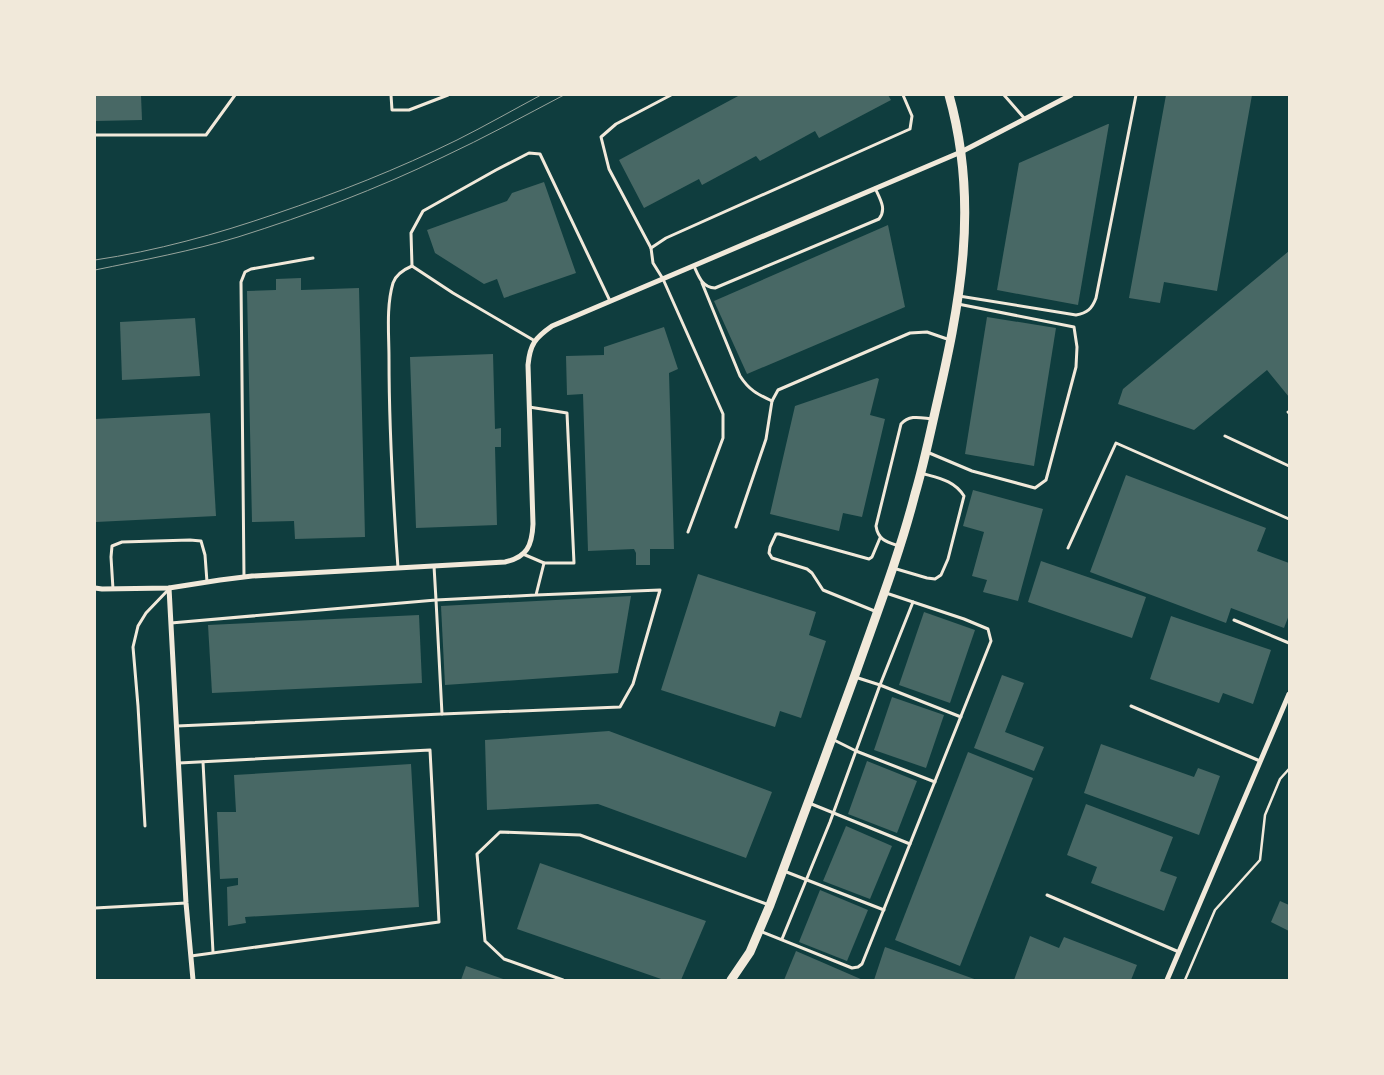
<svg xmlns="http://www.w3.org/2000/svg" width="1384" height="1075" viewBox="0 0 1384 1075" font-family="Helvetica,sans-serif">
	<rect width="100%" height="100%" fill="#0f3d3e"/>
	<g fill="#486865">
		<path d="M 95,95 L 141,95 L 142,120 L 95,121 Z"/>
		<path d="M 740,95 L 888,95 L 891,100 L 819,138 L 815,131 L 760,161 L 756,156 L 702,185 L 699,179 L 644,208 L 619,160 Z"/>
		<path d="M 1166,95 L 1252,95 L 1217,291 L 1164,282 L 1160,303 L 1129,298 Z"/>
		<path d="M 1108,124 L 1109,124 L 1078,305 L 997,290 L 1019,163 Z"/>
		<path d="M 544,182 L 576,273 L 504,298 L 497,279 L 484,284 L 435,253 L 427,230 L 507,201 L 512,193 Z"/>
		<path d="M 888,225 L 905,307 L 747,374 L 714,301 Z"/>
		<path d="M 1289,251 L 1289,397 L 1267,370 L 1194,430 L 1118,404 L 1123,389 Z"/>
		<path d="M 301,278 L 301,290 L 359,288 L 365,537 L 295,539 L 294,521 L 252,522 L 247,291 L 276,290 L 276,279 Z"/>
		<path d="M 987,317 L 1056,328 L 1034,466 L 965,454 Z"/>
		<path d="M 195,318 L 200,376 L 122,380 L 120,322 Z"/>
		<path d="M 664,327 L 678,369 L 669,373 L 674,549 L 650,549 L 650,565 L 636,565 L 636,553 L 634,549 L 588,551 L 583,394 L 567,395 L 566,356 L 604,355 L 604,347 Z"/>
		<path d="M 493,354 L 495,429 L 501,428 L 501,447 L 495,447 L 497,525 L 416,528 L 410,357 Z"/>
		<path d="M 877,378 L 879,379 L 870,415 L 885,419 L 862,517 L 843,513 L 839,531 L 770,514 L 795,406 Z"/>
		<path d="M 210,413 L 216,516 L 96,522 L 95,419 Z"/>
		<path d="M 1126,475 L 1266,528 L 1257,551 L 1289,563 L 1289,615 L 1284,628 L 1231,608 L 1226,623 L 1090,572 Z"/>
		<path d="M 973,490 L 1043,509 L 1018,601 L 983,592 L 987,580 L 972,576 L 984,532 L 963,526 Z"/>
		<path d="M 1041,561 L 1146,597 L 1132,638 L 1028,602 Z"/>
		<path d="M 698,574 L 816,612 L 809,635 L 826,641 L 801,718 L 780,711 L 775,727 L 661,690 Z"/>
		<path d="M 631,596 L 618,673 L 445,685 L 441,606 Z"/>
		<path d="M 924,612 L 975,630 L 950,703 L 899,685 Z"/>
		<path d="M 419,615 L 422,683 L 212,693 L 208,625 Z"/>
		<path d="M 1171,616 L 1271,650 L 1253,704 L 1223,693 L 1219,703 L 1150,679 Z"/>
		<path d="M 1002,675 L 1024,683 L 1005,732 L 1044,747 L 1034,771 L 974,748 Z"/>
		<path d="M 892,697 L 944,715 L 926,768 L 874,750 Z"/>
		<path d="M 609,731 L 772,792 L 746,858 L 598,804 L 487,810 L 485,740 Z"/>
		<path d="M 1101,744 L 1194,777 L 1198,768 L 1220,776 L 1199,835 L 1084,793 Z"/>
		<path d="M 968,752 L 1033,778 L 960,966 L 895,940 Z"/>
		<path d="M 867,761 L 917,781 L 897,833 L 848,814 Z"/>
		<path d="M 411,764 L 419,907 L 245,917 L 246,923 L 228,926 L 227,887 L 238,885 L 238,878 L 220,879 L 217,812 L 236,812 L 234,775 Z"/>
		<path d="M 1086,804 L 1173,837 L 1160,871 L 1177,877 L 1164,911 L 1091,883 L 1097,867 L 1067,855 Z"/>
		<path d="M 846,826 L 892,846 L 870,899 L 823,881 Z"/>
		<path d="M 540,863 L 706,921 L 681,980 L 664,980 L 517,929 Z"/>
		<path d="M 820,890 L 868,910 L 847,961 L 799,942 Z"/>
		<path d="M 1280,901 L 1289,905 L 1289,931 L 1271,922 Z"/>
		<path d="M 1030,936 L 1059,948 L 1064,937 L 1137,965 L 1131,980 L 1014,980 Z"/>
		<path d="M 885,947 L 977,980 L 874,980 Z"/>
		<path d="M 796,951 L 863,980 L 784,980 Z"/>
		<path d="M 466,966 L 506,980 L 461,980 Z"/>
	</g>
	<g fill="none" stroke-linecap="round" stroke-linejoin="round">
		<path stroke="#f1e9da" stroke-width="2.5" d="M 1185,980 L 1215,910 L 1260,860 L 1265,815 L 1280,779 L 1289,769"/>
		<g stroke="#f1e9da" stroke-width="3">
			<path d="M 391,95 L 392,110 L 409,110 L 448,95"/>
			<path d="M 1004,95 L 1025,119"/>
			<path d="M 95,135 L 206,135 L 235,95"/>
			<path d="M 651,248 L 609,169 L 601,137 L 616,124 L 671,95"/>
			<path d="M 412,266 L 411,233 L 423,211 L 496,170 L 529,153 L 540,154 L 610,301"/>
			<path d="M 694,266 C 699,277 702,287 715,288 L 879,219 C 887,209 880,199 875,188"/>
			<path d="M 702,283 L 740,376 C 749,390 757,394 772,401"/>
			<path d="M 959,296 L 1076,315 C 1087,313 1092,309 1096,298 L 1136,95"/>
			<path d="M 1288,412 L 1289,413"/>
			<path d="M 1225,436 L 1289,466"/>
			<path d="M 927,452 L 972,471 L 1035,488 L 1046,480 L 1076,367 L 1077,347 L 1074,327 L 958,304"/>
			<path d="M 736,527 L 766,439 L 772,401 L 778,390 L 910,333 L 927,332 L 950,340"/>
			<path d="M 688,532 L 723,438 L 723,414 L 663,279 L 653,263 L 651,248 L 666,238 L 910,129 L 912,116 L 903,95"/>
			<path d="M 899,546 C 887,542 878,540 876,526 L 901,424 C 910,414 921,418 933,419"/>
			<path d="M 1068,548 L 1116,443 L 1289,519"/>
			<path d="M 523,554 L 544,563 L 574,563 L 567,413 L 529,407"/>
			<path d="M 398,568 C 393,498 389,429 389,359 C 389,334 386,307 393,283 C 396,274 405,269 412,266 L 453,293 L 535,341"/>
			<path d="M 893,568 L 927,578 L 935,579 L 941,575 L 948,559 L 964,496 C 954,480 938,478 921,473"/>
			<path d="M 244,577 L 241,282 L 245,272 L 251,269 L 313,258"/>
			<path d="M 113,589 L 111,557 L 112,546 L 122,542 L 190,540 L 201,541 L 205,555 L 207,582"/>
			<path d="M 536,595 L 660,590 L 633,684 L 620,707 L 442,714 L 436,600 L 536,595 L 544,563"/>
			<path d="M 877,612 L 823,590 L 812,573 L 807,569 L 772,558 L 769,553 L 770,547 L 776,534 L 779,534 L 869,559 L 872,557 L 880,538"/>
			<path d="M 1234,620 L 1289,643"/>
			<path d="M 171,623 L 436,600 L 434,566"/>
			<path d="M 855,677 L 880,685 L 961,717"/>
			<path d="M 1131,706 L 1260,761"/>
			<path d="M 177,726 L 442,714"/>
			<path d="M 832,739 L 856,751 L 935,782"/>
			<path d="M 203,762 L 213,952"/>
			<path d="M 179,763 L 430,750 L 439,922 L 191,956"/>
			<path d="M 809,803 L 910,844"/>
			<path d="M 145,826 L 138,706 L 133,647 L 138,626 L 146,613 L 169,589"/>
			<path d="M 784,871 L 884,910"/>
			<path d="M 1047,895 L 1179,952"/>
			<path d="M 95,908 L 186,903"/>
			<path d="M 760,931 L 852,968 L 858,967 L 862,964 L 991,641 L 988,629 L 964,619 L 886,593"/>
			<path d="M 782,939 L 830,822 L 880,685 L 913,602"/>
			<path d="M 563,980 L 504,959 L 485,941 L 477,854 L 500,832 L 580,835 L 769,905"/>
		</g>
		<g stroke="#f1e9da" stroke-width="5">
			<path d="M 95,588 L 102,589 L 169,588 L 220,580 L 252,576 L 505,562 C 527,557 532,546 533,524 L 528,365 C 530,344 535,338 552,326 L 961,152 L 1071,95"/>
			<path d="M 169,588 L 186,903 L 193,980"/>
			<path d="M 1167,980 L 1289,694"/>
		</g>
		<path stroke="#f1e9da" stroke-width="9" d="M 731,980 L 750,952 L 770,905 C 799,828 827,752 855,675 C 876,615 899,556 915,494 C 923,467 929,439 935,412 C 960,304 980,205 949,95"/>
		<g stroke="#97a49c" stroke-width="1">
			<path d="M 95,260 C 156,251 217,234 275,214 C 337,193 398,169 457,140 C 485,126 513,110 541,95"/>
			<path d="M 95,270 C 143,260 192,251 238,237 C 308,215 377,189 443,157 C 484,138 524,116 564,95"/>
		</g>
	</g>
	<rect width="1384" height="1075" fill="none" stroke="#f1e9da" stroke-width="192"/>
</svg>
